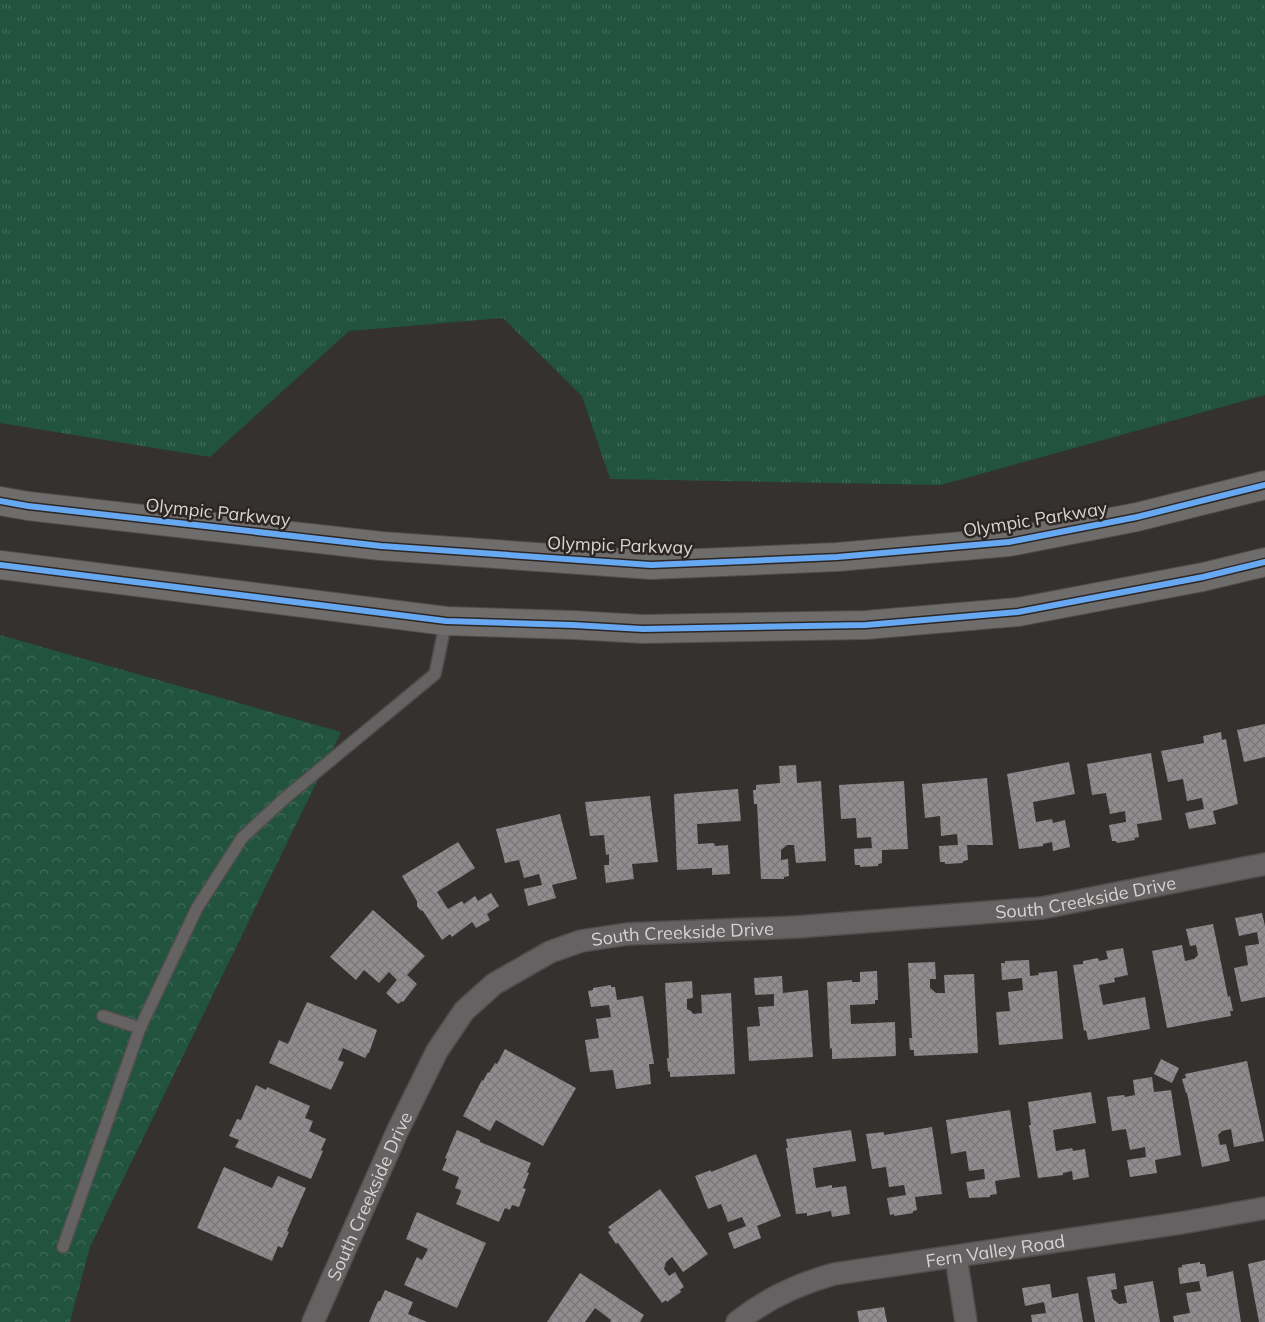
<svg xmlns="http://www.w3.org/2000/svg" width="1265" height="1322" viewBox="0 0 1265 1322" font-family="Mulish,sans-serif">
	<defs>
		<pattern id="grass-tufts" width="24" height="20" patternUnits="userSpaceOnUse" patternTransform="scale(1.25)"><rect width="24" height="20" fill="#21533e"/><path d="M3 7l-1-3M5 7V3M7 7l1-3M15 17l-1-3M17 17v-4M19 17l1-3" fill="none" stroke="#406b59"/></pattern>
		<pattern id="forest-crowns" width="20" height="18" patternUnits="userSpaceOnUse" patternTransform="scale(1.25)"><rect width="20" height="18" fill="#21533e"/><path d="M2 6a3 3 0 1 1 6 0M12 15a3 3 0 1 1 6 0" fill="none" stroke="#406b59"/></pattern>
		<pattern id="building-cross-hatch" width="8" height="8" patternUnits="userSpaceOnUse" patternTransform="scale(1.25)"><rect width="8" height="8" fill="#8f8d8f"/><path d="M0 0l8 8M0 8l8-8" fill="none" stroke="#787677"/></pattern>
	</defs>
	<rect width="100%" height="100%" fill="#34312f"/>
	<path fill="url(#grass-tufts)" d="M 0,0 L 1265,0 L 1265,395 L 941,485 L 610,479 L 582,396 L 503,318 L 349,331 L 210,457 L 0,423 Z"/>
	<path fill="url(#forest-crowns)" d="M 0,635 L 341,732 L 90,1247 L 70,1322 L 0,1322 Z"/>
	<g fill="url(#building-cross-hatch)">
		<path d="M 1265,724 L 1265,757 L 1244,762 L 1237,730 Z"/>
		<path d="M 1221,732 L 1222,740 L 1226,739 L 1238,804 L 1213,811 L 1216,824 L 1189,829 L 1185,813 L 1204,809 L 1202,798 L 1187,801 L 1183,779 L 1168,782 L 1161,751 L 1204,743 L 1203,736 Z"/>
		<path d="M 1151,753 L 1162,820 L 1137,824 L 1139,837 L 1134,838 L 1135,840 L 1117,843 L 1116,841 L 1112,841 L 1109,825 L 1126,822 L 1125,811 L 1110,814 L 1106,793 L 1092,795 L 1087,764 Z"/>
		<path d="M 1069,762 L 1075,794 L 1033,802 L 1036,822 L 1052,819 L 1053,823 L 1065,820 L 1070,847 L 1053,851 L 1052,842 L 1043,844 L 1043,846 L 1019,849 L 1007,774 Z"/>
		<path d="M 796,765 L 797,783 L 821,781 L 826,861 L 796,863 L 794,845 L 787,845 L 781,850 L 781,860 L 788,859 L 789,876 L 784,877 L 784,879 L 761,879 L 757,804 L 754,804 L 753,790 L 756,790 L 756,785 L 780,783 L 779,766 Z"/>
		<path d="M 987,778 L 993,845 L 967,845 L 968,860 L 963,861 L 963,863 L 945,864 L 945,862 L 940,862 L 939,846 L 958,845 L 957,834 L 941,836 L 940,816 L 925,818 L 922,784 Z"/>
		<path d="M 904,781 L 908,849 L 882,850 L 882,863 L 878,864 L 878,866 L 860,867 L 860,865 L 855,865 L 854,849 L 872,848 L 871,837 L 857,838 L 856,818 L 841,819 L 839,785 Z"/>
		<path d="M 738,789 L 741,821 L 697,824 L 698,844 L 714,843 L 715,846 L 728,845 L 730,874 L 712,875 L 712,868 L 677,870 L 674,794 Z"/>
		<path d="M 650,796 L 658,862 L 632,864 L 634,879 L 606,883 L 604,865 L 609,865 L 609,854 L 606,855 L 604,835 L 590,836 L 585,802 Z"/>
		<path d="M 560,814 L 577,879 L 552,885 L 556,898 L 528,906 L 524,889 L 542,885 L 539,874 L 524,878 L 519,860 L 505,863 L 496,829 Z"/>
		<path d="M 458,842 L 475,868 L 437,892 L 448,909 L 462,901 L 464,904 L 475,896 L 478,901 L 491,893 L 499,906 L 487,914 L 490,920 L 476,928 L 472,922 L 452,937 L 450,934 L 442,940 L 423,911 L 420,910 L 417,906 L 417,901 L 402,876 Z"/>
		<path d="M 373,910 L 425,956 L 407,975 L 417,984 L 403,1002 L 402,1001 L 398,1004 L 386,993 L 397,980 L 389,972 L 379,983 L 364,970 L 356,980 L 330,957 Z"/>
		<path d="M 1262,913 L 1265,926 L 1265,997 L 1241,1002 L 1234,968 L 1248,965 L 1245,946 L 1259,944 L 1257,932 L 1239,936 L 1235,918 Z"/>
		<path d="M 1213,924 L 1228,997 L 1230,996 L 1233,1011 L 1230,1011 L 1231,1016 L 1167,1028 L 1152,951 L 1182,945 L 1185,961 L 1194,959 L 1198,955 L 1196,945 L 1190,946 L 1186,929 Z"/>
		<path d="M 1123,948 L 1128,975 L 1114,978 L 1115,982 L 1099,985 L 1103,1005 L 1145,997 L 1150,1029 L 1088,1040 L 1086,1030 L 1084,1031 L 1073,965 L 1083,964 L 1083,961 L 1098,958 L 1099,961 L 1108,959 L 1106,951 Z"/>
		<path d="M 1029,960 L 1030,976 L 1039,975 L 1038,973 L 1057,971 L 1063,1039 L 999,1045 L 996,1012 L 1010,1011 L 1008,992 L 1023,990 L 1022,978 L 1002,980 L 1001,963 L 1005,963 L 1005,961 Z"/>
		<path d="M 935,962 L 936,979 L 930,979 L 930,988 L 936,993 L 945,993 L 944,975 L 974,974 L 978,1053 L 914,1056 L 914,1050 L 910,1050 L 909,1038 L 912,1038 L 908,963 Z"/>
		<path d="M 877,971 L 878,1000 L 875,1000 L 875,1004 L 850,1005 L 851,1024 L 895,1022 L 896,1056 L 832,1059 L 832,1048 L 830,1049 L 827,982 L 852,980 L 852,982 L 860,982 L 860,972 Z"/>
		<path d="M 782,976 L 783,993 L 808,990 L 813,1057 L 749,1061 L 747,1027 L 760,1026 L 758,1007 L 774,1006 L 774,994 L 755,995 L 754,978 Z"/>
		<path d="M 692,981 L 693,998 L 687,999 L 687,1009 L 691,1011 L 693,1014 L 702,1013 L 701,995 L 731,993 L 735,1074 L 670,1077 L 670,1072 L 668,1071 L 667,1058 L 669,1058 L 665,983 Z"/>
		<path d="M 611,985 L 611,987 L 615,987 L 617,1000 L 643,996 L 654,1064 L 649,1064 L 651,1084 L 616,1089 L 613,1070 L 590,1072 L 585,1040 L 599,1038 L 596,1019 L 611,1017 L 609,1005 L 591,1007 L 588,991 L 593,990 L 593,988 Z"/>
		<path d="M 307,1002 L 377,1030 L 369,1053 L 368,1053 L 365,1058 L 343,1048 L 338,1060 L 344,1062 L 331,1090 L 269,1063 L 279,1040 L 288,1044 Z"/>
		<path d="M 505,1049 L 576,1088 L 543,1146 L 496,1120 L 490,1131 L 463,1116 L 482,1080 L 483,1081 L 488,1072 L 489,1073 L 495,1063 L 497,1064 Z"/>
		<path d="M 1161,1059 L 1179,1068 L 1172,1083 L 1154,1074 Z"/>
		<path d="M 1247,1061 L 1264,1141 L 1234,1147 L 1231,1129 L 1222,1131 L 1218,1135 L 1220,1145 L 1226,1144 L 1230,1161 L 1202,1167 L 1187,1093 L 1186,1093 L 1182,1079 L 1186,1078 L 1185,1074 Z"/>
		<path d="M 1152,1077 L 1154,1092 L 1171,1090 L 1181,1155 L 1155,1160 L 1157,1173 L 1130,1177 L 1127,1160 L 1146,1157 L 1145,1147 L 1130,1150 L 1126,1129 L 1112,1131 L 1107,1097 L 1124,1095 L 1125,1097 L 1135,1095 L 1133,1080 Z"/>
		<path d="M 256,1085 L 266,1090 L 267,1087 L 310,1106 L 305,1118 L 313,1121 L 309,1131 L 326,1139 L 321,1150 L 323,1151 L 311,1179 L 235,1147 L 239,1140 L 229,1136 L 237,1119 L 241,1120 Z"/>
		<path d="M 1091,1092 L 1096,1123 L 1053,1130 L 1056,1151 L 1072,1148 L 1073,1151 L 1085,1149 L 1089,1177 L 1073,1180 L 1072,1171 L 1063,1173 L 1063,1175 L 1038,1178 L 1029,1125 L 1031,1125 L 1028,1102 Z"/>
		<path d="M 1010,1110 L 1020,1177 L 995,1181 L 997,1194 L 990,1195 L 990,1197 L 969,1198 L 966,1182 L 985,1179 L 984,1169 L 969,1171 L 966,1151 L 951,1154 L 946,1120 Z"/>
		<path d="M 932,1127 L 942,1194 L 915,1197 L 917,1210 L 913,1211 L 913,1213 L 894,1216 L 894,1214 L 890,1215 L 887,1198 L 906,1195 L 904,1185 L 889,1187 L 886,1167 L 872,1169 L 866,1134 L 884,1132 L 884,1135 Z"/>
		<path d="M 457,1130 L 480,1140 L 480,1142 L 531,1163 L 527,1172 L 529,1173 L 523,1188 L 526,1189 L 519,1207 L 512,1205 L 510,1210 L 505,1208 L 499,1222 L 456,1204 L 461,1192 L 460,1190 L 455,1188 L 459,1177 L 442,1170 L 447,1159 L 445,1158 Z"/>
		<path d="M 851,1130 L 856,1161 L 813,1168 L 816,1188 L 832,1185 L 832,1188 L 846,1186 L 850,1214 L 832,1217 L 831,1211 L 807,1216 L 807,1213 L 796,1214 L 786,1148 L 788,1148 L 786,1139 Z"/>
		<path d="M 756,1154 L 781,1216 L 757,1226 L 761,1238 L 734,1249 L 728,1233 L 746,1226 L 742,1217 L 728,1222 L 721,1204 L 708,1209 L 695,1176 L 711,1170 L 711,1172 Z"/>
		<path d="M 224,1167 L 272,1188 L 278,1176 L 306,1188 L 287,1231 L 289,1232 L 282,1248 L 278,1246 L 272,1261 L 197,1228 Z"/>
		<path d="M 660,1189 L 708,1254 L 683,1272 L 672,1257 L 666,1262 L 664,1269 L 669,1276 L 675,1272 L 684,1287 L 680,1290 L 681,1292 L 667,1302 L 666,1300 L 662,1303 L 618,1243 L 616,1244 L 608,1232 L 611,1230 L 608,1227 Z"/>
		<path d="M 417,1212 L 486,1243 L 457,1308 L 404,1285 L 417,1257 L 422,1260 L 428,1249 L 406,1239 Z"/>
		<path d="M 1265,1260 L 1265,1322 L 1259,1322 L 1248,1264 Z"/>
		<path d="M 1200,1262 L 1200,1264 L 1205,1264 L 1207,1277 L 1233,1271 L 1241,1322 L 1174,1322 L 1173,1316 L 1190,1313 L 1186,1293 L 1201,1291 L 1199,1281 L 1180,1284 L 1178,1268 L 1182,1267 L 1182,1265 Z"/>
		<path d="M 580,1273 L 644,1315 L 640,1322 L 610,1322 L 611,1320 L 595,1308 L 585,1322 L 547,1322 Z"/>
		<path d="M 1115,1273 L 1117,1289 L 1111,1290 L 1113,1299 L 1119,1304 L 1127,1303 L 1124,1286 L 1153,1281 L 1160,1322 L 1095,1322 L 1087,1277 Z"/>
		<path d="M 1050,1284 L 1052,1298 L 1078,1293 L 1083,1322 L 1032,1322 L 1031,1315 L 1046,1313 L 1044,1302 L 1025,1306 L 1022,1288 Z"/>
		<path d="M 385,1290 L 413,1302 L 408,1314 L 427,1322 L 369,1322 L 378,1301 L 380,1301 Z"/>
		<path d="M 884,1307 L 887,1322 L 859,1322 L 857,1311 Z"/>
	</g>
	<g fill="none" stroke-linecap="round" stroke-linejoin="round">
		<defs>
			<g id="lane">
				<path d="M 103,1016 L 140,1028"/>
				<path d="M 63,1247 L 140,1028 L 197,908 L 242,838 L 285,798 L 435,674 L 446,621"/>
			</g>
			<g id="street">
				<path d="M 956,1257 L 966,1322"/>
				<path id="s1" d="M 313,1322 L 397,1132 L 437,1051 L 464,1011 L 494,984 L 550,952 L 581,941 L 627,934 L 797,927 L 1042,908 L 1265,864"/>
				<path id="s2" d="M 737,1322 C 767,1298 798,1284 834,1274 L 1181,1223 L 1265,1208"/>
			</g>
			<g id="secondary">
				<path d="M 0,501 L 28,506 L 381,546 L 651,565 L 837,557 L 1009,542 L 1137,517 L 1265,485"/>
				<path d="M 0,565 L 446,621 L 573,625 L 643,629 L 866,625 L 1018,612 L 1203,577 L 1265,562"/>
			</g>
		</defs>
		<use href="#lane" stroke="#514e4d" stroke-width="14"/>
		<use href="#street" stroke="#514e4d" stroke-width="24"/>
		<use href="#secondary" stroke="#514e4d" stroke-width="30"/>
		<use href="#lane" stroke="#646262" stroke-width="11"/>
		<use href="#street" stroke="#646262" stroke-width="21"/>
		<use href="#secondary" stroke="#6f6c6c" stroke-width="28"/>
		<defs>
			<g id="cycleway">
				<path d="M 0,501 L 28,506 L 381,546 L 651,565 L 837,557 L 1009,542 L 1137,517 L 1265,485"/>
				<path d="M 0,565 L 446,621 L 573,625 L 643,629 L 866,625 L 1018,612 L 1203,577 L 1265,562"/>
			</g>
		</defs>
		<use href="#cycleway" stroke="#2d2623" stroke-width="9"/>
		<use href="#cycleway" stroke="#66a8f1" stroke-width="6"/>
	</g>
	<g text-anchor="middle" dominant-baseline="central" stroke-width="5" stroke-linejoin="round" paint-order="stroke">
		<g font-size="18" fill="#d8d3d1" stroke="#2d2623">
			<text transform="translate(218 512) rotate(6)">Olympic Parkway</text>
			<text transform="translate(1035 519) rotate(-9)">Olympic Parkway</text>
			<text transform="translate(620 545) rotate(2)">Olympic Parkway</text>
			<text stroke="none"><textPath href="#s1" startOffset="991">South Creekside Drive</textPath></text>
			<text stroke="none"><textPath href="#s1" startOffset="586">South Creekside Drive</textPath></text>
			<text stroke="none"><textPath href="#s1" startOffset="138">South Creekside Drive</textPath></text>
			<text stroke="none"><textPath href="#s2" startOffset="272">Fern Valley Road</textPath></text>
		</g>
	</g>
</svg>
